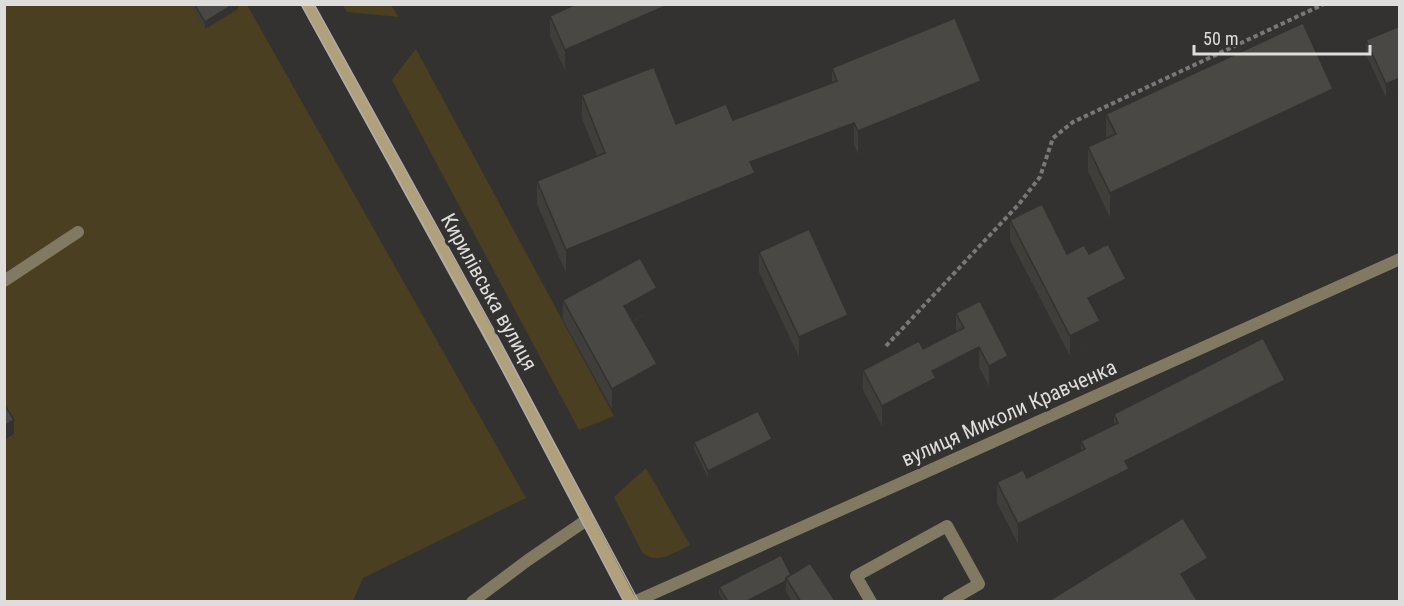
<svg xmlns="http://www.w3.org/2000/svg" width="1404" height="606" viewBox="0 0 1404 606" font-family="'Roboto Condensed',sans-serif">
	<rect width="100%" height="100%" fill="#333230"/>
	<g fill="#4b3f21">
		<path d="M 4,5 L 247,5 L 526,498 L 363,578 L 353,601 L 5,601 Z"/>
		<path d="M 343,5 L 391,5 L 399,17 L 347,12 Z"/>
		<path d="M 416,49 L 614,416 L 579,430 L 392,80 Z"/>
		<path d="M 646,468 L 690,545 C 675,552 656,566 642,552 L 614,497 Z"/>
	</g>
	<g fill="none" stroke-linecap="round" stroke-linejoin="round">
		<path stroke="#797876" stroke-width="4" stroke-dasharray="4.5 3" stroke-linecap="butt" d="M 886,346 L 1019,204 L 1040,177 L 1053,138 L 1073,122 L 1324,4"/>
		<g stroke="#827963" stroke-width="12">
			<path d="M 472,602 L 528,560 L 588,519"/>
			<path d="M 871,602 L 856,576 L 947,526 L 979,584 L 948,602"/>
		</g>
		<g stroke="#827963" stroke-width="12">
			<path d="M 4,281 L 78,232"/>
			<path d="M 634,602 L 917,476 L 1400,259"/>
		</g>
		<path stroke="#b0a17c" stroke-width="12" d="M 307,4 L 521,393 L 631,602"/>
		<g stroke="#afaeac" stroke-width="1.5">
			<path d="M 301,4 L 485,337 L 624,602"/>
			<path d="M 314,4 L 495,332 L 639,602"/>
		</g>
	</g>
	<g fill="#3f3e3b">
		<path d="M 190,4 L 238,4 L 238,9 L 205,29 Z"/>
		<path d="M 690,4 L 690,15 L 565,70 L 550,36 L 550,16 Z"/>
		<path d="M 1400,26 L 1386,98 L 1366,54 L 1366,40 Z"/>
		<path d="M 832,68 L 981,104 L 858,154 L 854,145 L 755,183 L 755,196 L 566,273 L 537,204 L 537,181 L 597,156 L 582,118 L 582,95 L 676,124 L 733,120 L 832,82 Z"/>
		<path d="M 1106,114 L 1333,114 L 1110,218 L 1088,171 L 1088,147 L 1106,138 Z"/>
		<path d="M 1010,220 L 1067,254 L 1089,254 L 1126,298 L 1096,313 L 1100,341 L 1070,356 L 1010,240 Z"/>
		<path d="M 759,252 L 848,335 L 799,357 L 759,272 Z"/>
		<path d="M 563,300 L 657,308 L 633,321 L 657,384 L 612,409 L 563,320 Z"/>
		<path d="M 956,313 L 1008,376 L 989,386 L 979,367 L 936,389 L 936,398 L 882,426 L 863,390 L 863,370 L 923,349 L 956,332 Z"/>
		<path d="M 1285,401 L 1129,479 L 1129,489 L 1018,544 L 997,503 L 997,482 L 1027,478 L 1081,451 L 1081,441 L 1114,425 L 1114,414 Z"/>
		<path d="M 694,442 L 772,447 L 708,478 L 694,449 Z"/>
		<path d="M 791,575 L 836,602 L 792,602 L 786,592 L 786,588 L 759,602 L 724,602 L 719,594 L 719,587 Z"/>
	</g>
	<g fill="#333230">
		<path d="M 234,4 L 238,4 L 238,9 L 205,29 L 205,22 Z"/>
		<path d="M 670,4 L 690,4 L 690,15 L 565,70 L 565,50 Z"/>
		<path d="M 1400,78 L 1400,91 L 1386,98 L 1386,84 Z"/>
		<path d="M 981,81 L 981,104 L 858,154 L 858,131 Z"/>
		<path d="M 1333,89 L 1333,114 L 1110,218 L 1110,193 Z"/>
		<path d="M 854,123 L 854,145 L 755,183 L 755,196 L 566,273 L 566,250 L 750,162 Z"/>
		<path d="M 1126,279 L 1126,298 L 1088,318 L 1088,298 Z"/>
		<path d="M 657,288 L 657,308 L 624,325 L 624,306 Z"/>
		<path d="M 848,315 L 848,335 L 799,357 L 799,337 Z"/>
		<path d="M 1100,321 L 1100,341 L 1070,356 L 1070,336 Z"/>
		<path d="M 979,347 L 979,367 L 936,389 L 936,398 L 882,426 L 882,406 L 932,371 Z"/>
		<path d="M 1008,356 L 1008,376 L 989,386 L 989,366 Z"/>
		<path d="M 657,364 L 657,384 L 612,409 L 612,389 Z"/>
		<path d="M 1285,380 L 1285,401 L 1129,479 L 1129,489 L 1018,544 L 1018,524 L 1125,461 Z"/>
		<path d="M 14,420 L 14,434 L 4,440 L 4,426 Z"/>
		<path d="M 772,439 L 772,447 L 708,478 L 708,471 Z"/>
		<path d="M 1208,558 L 1208,572 L 1181,588 L 1181,574 Z"/>
		<path d="M 786,581 L 786,588 L 759,602 L 745,602 Z"/>
	</g>
	<g fill="#494845" stroke="#333230" stroke-width="1.5">
		<path d="M 194,4 L 234,4 L 205,22 Z"/>
		<path d="M 576,4 L 670,4 L 565,50 L 550,16 Z"/>
		<path d="M 955,18 L 981,81 L 858,131 L 854,123 L 750,162 L 755,173 L 566,250 L 537,181 L 605,153 L 582,95 L 654,67 L 676,124 L 726,104 L 733,120 L 837,81 L 832,68 Z"/>
		<path d="M 1303,23 L 1333,89 L 1110,193 L 1088,147 L 1116,134 L 1106,114 Z"/>
		<path d="M 1400,26 L 1400,78 L 1386,84 L 1366,40 Z"/>
		<path d="M 1042,204 L 1067,254 L 1084,245 L 1089,254 L 1108,244 L 1126,279 L 1088,298 L 1100,321 L 1070,336 L 1010,220 Z"/>
		<path d="M 809,229 L 848,315 L 799,337 L 759,252 Z"/>
		<path d="M 640,258 L 657,288 L 624,306 L 657,364 L 612,389 L 563,300 Z"/>
		<path d="M 980,301 L 1008,356 L 989,366 L 979,347 L 932,371 L 936,378 L 882,406 L 863,370 L 919,341 L 923,349 L 964,328 L 956,313 Z"/>
		<path d="M 1263,338 L 1285,380 L 1125,461 L 1129,469 L 1018,524 L 997,482 L 1023,470 L 1027,478 L 1085,449 L 1081,441 L 1118,423 L 1114,414 Z"/>
		<path d="M 4,404 L 14,420 L 4,426 Z"/>
		<path d="M 758,411 L 772,439 L 708,471 L 694,442 Z"/>
		<path d="M 1183,518 L 1208,558 L 1181,574 L 1198,602 L 1047,602 Z"/>
		<path d="M 781,555 L 791,575 L 786,578 L 786,581 L 745,602 L 728,602 L 719,587 Z"/>
		<path d="M 810,563 L 836,602 L 801,602 L 786,578 Z"/>
	</g>
	<g text-anchor="middle" dominant-baseline="central" stroke-width="6" stroke-linejoin="round" paint-order="stroke">
		<g font-size="21" fill="#dedddb" stroke="#333230">
			<text transform="translate(489 292) rotate(61)">Кирилівська вулиця</text>
			<text transform="translate(1009 413) rotate(-24)">вулиця Миколи Кравченка</text>
		</g>
	</g>
	<rect width="1404" height="606" fill="none" stroke="#dedddb" stroke-width="12"/>
	<path d="M1194 45v9h176v-9" fill="none" stroke="#dedddb" stroke-width="3"/>
	<text x="1203" y="45" font-size="18" fill="#dedddb" stroke="#333230" stroke-width="4.5" paint-order="stroke">50 m</text>
</svg>
